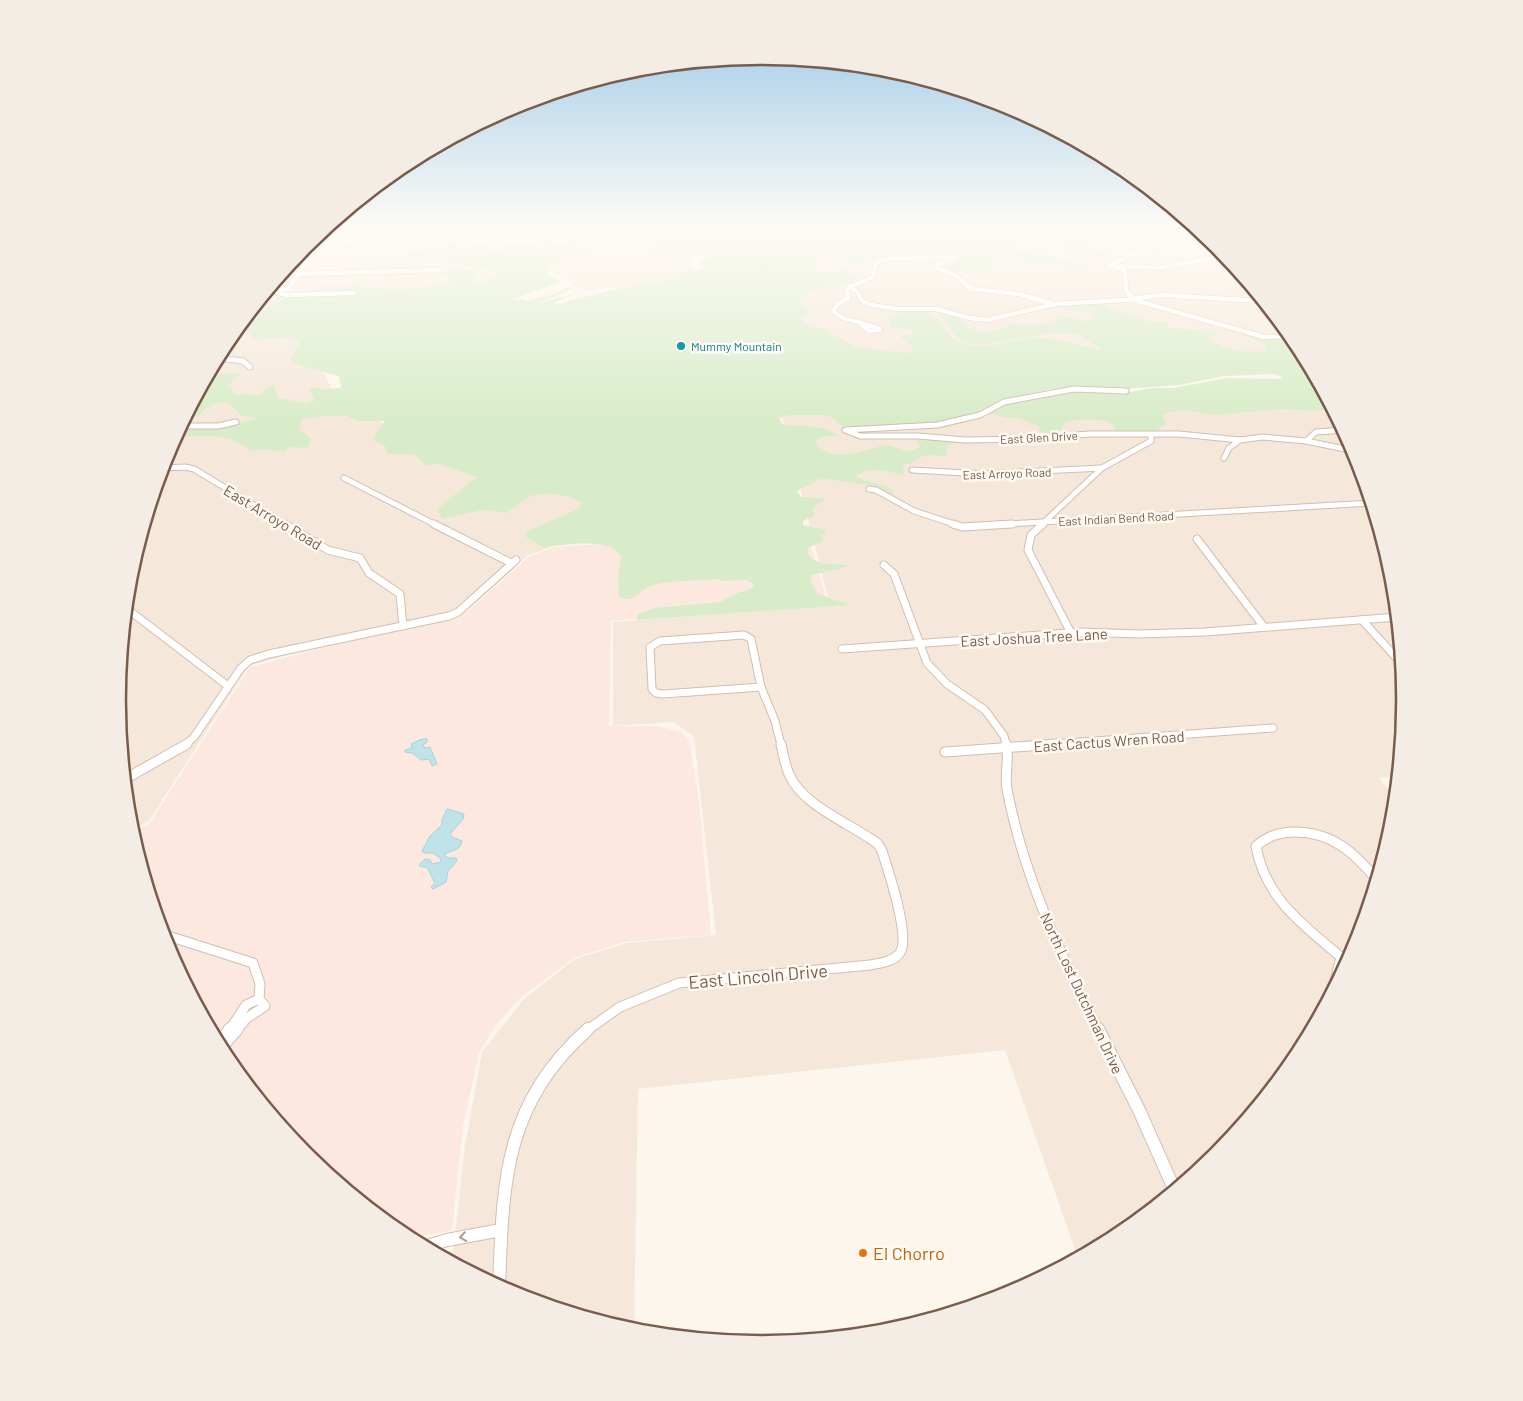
<svg xmlns="http://www.w3.org/2000/svg" width="1523" height="1401" viewBox="0 0 1523 1401" font-family="Barlow,sans-serif">
	<rect width="100%" height="100%" fill="#fdf6ec"/>
	<g fill="#f5e8da">
		<path d="M 333,226 L 696,226 L 696,227 L 691,280 L 585,291 L 497,240 L 468,239 L 448,247 L 503,270 L 498,286 L 295,334 L 307,359 L 324,374 L 340,405 L 407,433 L 589,498 L 604,523 L 574,544 L 554,546 L 528,555 L 469,609 L 450,618 L 316,647 L 249,666 L 148,822 L 131,830 L 117,700 L 130,575 L 166,454 L 226,342 L 266,294 L 291,292 Z"/>
		<path d="M 1119,226 L 1193,226 L 1217,245 L 1225,255 L 1143,266 L 1170,269 L 1226,256 L 1297,343 L 1305,358 L 849,357 L 780,307 L 818,250 L 1023,254 L 1015,244 Z"/>
		<path d="M 325,229 L 288,285 L 283,289 L 268,291 L 306,245 Z"/>
		<path d="M 1124,401 L 1332,407 L 1357,454 L 1393,575 L 1406,701 L 1398,776 L 1379,778 L 1396,800 L 1393,826 L 1357,947 L 1297,1059 L 1217,1156 L 1119,1236 L 1078,1258 L 1005,1050 L 638,1089 L 634,1332 L 515,1296 L 436,1253 L 453,1251 L 465,1145 L 482,1052 L 524,999 L 575,959 L 627,943 L 716,935 L 694,737 L 674,722 L 613,726 L 613,622 L 830,606 L 781,412 Z"/>
	</g>
	<path fill="#fde8e0" d="M 807,531 L 828,605 L 611,621 L 609,726 L 656,726 L 680,731 L 689,740 L 699,800 L 711,935 L 623,942 L 574,958 L 520,998 L 494,1028 L 479,1053 L 463,1126 L 452,1231 L 407,1238 L 403,1236 L 306,1156 L 226,1058 L 166,947 L 131,831 L 149,824 L 250,667 L 321,648 L 451,619 L 471,609 L 528,557 L 554,547 Z"/>
	<path fill="#d8ecc9" d="M 686,226 L 1144,226 L 1146,229 L 1171,231 L 1188,237 L 1152,243 L 1147,241 L 1147,233 L 1129,229 L 1121,230 L 1116,238 L 1136,247 C 1121,243 1102,235 1088,246 L 1090,250 L 1107,255 L 1110,258 L 1084,253 L 1065,253 L 1066,247 C 1048,242 1032,241 1014,248 L 1018,253 L 1049,256 L 1059,260 L 1099,267 L 1027,264 L 1021,259 L 1005,257 L 995,258 L 988,265 L 994,268 L 991,269 L 970,270 L 967,274 L 944,270 L 944,267 L 961,261 L 963,258 L 960,255 L 882,257 L 868,260 L 863,266 L 842,259 L 849,255 L 846,252 L 823,253 L 812,264 L 819,272 L 839,271 L 843,267 L 850,268 L 851,274 L 859,280 C 843,286 828,286 813,290 C 806,292 802,298 798,303 L 811,312 L 801,318 C 806,330 819,326 829,330 L 827,332 L 858,348 L 912,353 L 912,346 L 900,337 L 916,333 L 909,329 L 889,328 L 889,317 C 896,316 903,311 910,311 C 949,309 937,339 968,345 C 994,350 1018,336 1044,338 C 1063,340 1081,346 1099,350 L 1101,348 C 1099,347 1080,335 1078,335 C 1047,325 981,355 961,340 C 951,333 945,319 936,311 C 950,314 961,315 969,329 C 982,333 997,333 1009,326 L 1001,321 C 1018,327 1046,327 1061,316 L 1085,321 L 1093,320 L 1096,314 L 1064,309 L 1062,307 C 1073,305 1087,301 1098,303 C 1108,305 1108,308 1115,311 C 1121,315 1128,313 1134,315 C 1149,321 1151,325 1168,321 L 1168,328 L 1219,332 L 1209,338 C 1222,350 1248,354 1266,350 L 1267,347 L 1265,344 L 1236,331 L 1274,339 L 1293,338 L 1334,411 L 1281,409 L 1215,415 L 1183,410 L 1166,413 L 1162,415 L 1167,424 L 1152,433 L 1116,433 L 1112,423 C 1099,418 1077,418 1064,423 L 1062,429 L 1045,433 L 1040,432 L 1039,426 L 1019,418 L 1008,418 L 987,413 L 1004,404 L 1074,391 L 1125,393 L 1152,388 L 1174,388 L 1226,378 L 1282,379 L 1280,376 L 1274,374 L 1225,376 L 1179,385 L 1124,389 L 1051,389 L 999,401 L 979,413 L 927,424 L 871,428 L 841,425 L 831,417 L 822,415 L 788,415 L 779,418 L 782,424 C 799,427 826,424 838,436 L 820,437 L 815,442 C 830,465 865,450 885,445 C 900,446 903,457 920,447 L 916,440 L 937,439 L 955,442 L 948,446 L 946,456 C 933,455 920,453 911,464 L 903,464 L 904,475 C 890,472 866,465 856,477 L 891,488 L 894,495 L 868,485 L 826,479 L 820,479 L 797,491 L 801,497 L 826,499 L 813,508 L 815,515 L 803,521 L 803,525 L 827,530 L 823,534 L 823,541 L 808,548 L 807,552 C 816,568 835,562 851,566 L 812,575 L 810,580 L 818,594 L 850,605 L 637,620 L 637,614 L 654,608 L 720,602 L 737,593 L 751,589 L 754,584 L 747,580 L 721,581 L 719,579 C 701,581 666,580 651,586 C 637,591 636,604 619,597 L 618,576 L 621,556 C 618,554 615,549 612,548 C 597,540 559,544 543,548 L 525,536 L 526,532 L 578,509 L 582,503 C 572,495 541,490 529,497 C 521,502 514,508 506,513 L 482,510 L 442,519 L 437,509 L 477,477 L 439,464 L 426,465 L 415,455 L 388,454 L 385,446 L 373,440 L 376,433 L 385,421 L 360,421 L 346,416 L 320,416 L 302,419 L 299,430 L 311,438 L 308,448 L 290,447 L 284,452 L 264,449 L 252,451 L 233,440 L 215,436 L 184,436 L 187,430 L 225,428 L 258,418 L 242,416 L 228,403 L 216,403 L 204,410 L 197,417 L 188,414 L 207,377 L 229,373 L 241,374 L 230,384 L 234,394 L 258,395 L 273,384 L 278,398 L 305,403 L 315,400 L 310,390 L 311,387 L 326,389 L 341,388 L 339,376 L 301,366 L 290,361 L 299,343 L 292,337 L 254,340 L 246,325 L 238,328 L 252,311 L 275,303 L 277,297 L 287,297 L 299,293 L 321,292 L 327,283 L 328,287 L 350,287 L 364,277 L 357,287 L 399,290 L 449,285 L 451,276 L 438,274 L 450,270 L 476,270 L 475,282 L 483,282 L 496,275 L 496,270 L 444,261 L 440,254 L 415,256 L 408,253 L 436,248 L 447,244 L 444,240 L 452,241 C 463,251 473,246 486,243 L 490,244 L 488,248 L 492,250 L 502,250 L 502,244 L 537,246 L 543,245 L 542,241 L 550,240 L 549,244 C 561,248 574,240 586,236 L 591,239 L 578,248 L 590,253 L 557,259 L 559,264 L 549,267 L 548,273 L 561,282 L 511,300 L 522,299 L 526,301 L 554,294 L 579,283 L 562,294 L 535,304 L 581,292 L 555,302 L 554,305 C 588,296 631,284 676,279 L 683,276 L 684,270 L 696,271 L 702,268 L 698,261 L 708,257 C 699,251 686,257 675,259 L 676,257 L 671,252 L 651,251 L 652,243 L 649,236 L 651,233 C 663,230 677,234 686,226 Z"/>
	<g fill="#bfe3e8" stroke="#a5d3da">
		<path d="M 427,739 L 427,742 L 423,745 L 425,748 L 430,747 L 437,764 L 432,766 L 429,759 L 421,760 L 412,753 L 405,752 L 405,750 L 412,748 L 411,744 L 422,739 Z"/>
		<path d="M 447,809 L 464,814 L 463,819 L 450,834 L 452,837 L 462,841 C 460,852 451,849 444,855 L 448,858 L 456,858 L 457,861 L 448,871 L 446,882 L 433,889 L 431,887 L 435,883 L 427,867 L 421,867 L 419,865 L 425,859 L 430,860 L 432,864 L 441,862 L 441,859 L 433,853 L 424,853 L 422,851 L 430,836 L 442,825 L 442,820 Z"/>
	</g>
	<g fill="none" stroke-linecap="round" stroke-linejoin="round">
		<defs>
			<g id="minor-far4">
				<path d="M 541,226 L 543,238"/>
				<path d="M 319,243 L 430,239 L 443,237 L 473,226"/>
				<path d="M 628,245 L 645,233 L 646,226"/>
				<path d="M 1110,265 L 1125,271 L 1126,291 L 1134,300 L 1264,337 L 1292,336"/>
				<path d="M 1110,265 L 1147,248 L 1204,234"/>
				<path d="M 1119,266 L 1157,268 L 1226,256"/>
				<path d="M 298,274 L 440,270"/>
				<path d="M 849,287 L 857,291 L 862,301 L 871,305 L 898,309 L 936,309 L 970,318 L 987,320 L 1055,304 L 1125,300 L 1161,295 L 1263,301"/>
				<path d="M 267,292 L 288,289 L 330,226"/>
				<path d="M 278,293 L 287,295 L 354,293"/>
				<path d="M 859,322 L 869,331 L 880,330 C 866,320 845,324 833,311 L 837,305 L 848,298 L 847,289 L 849,287 L 873,277 L 876,262 L 892,258 L 953,257 L 954,259 L 938,264 L 936,268 L 957,276 L 968,287 L 974,289 L 1018,294 L 1054,304"/>
			</g>
			<g id="minor-far3">
				<path d="M 218,358 L 243,361 L 250,367"/>
				<path d="M 1126,391 L 1074,389 L 1004,402 L 980,415 L 937,425 L 845,430 L 860,436 L 918,436 L 965,440 L 1027,439 L 1089,434 L 1179,434 L 1240,440 L 1263,437 L 1306,441 L 1316,432 L 1344,430"/>
				<path d="M 181,426 L 218,426 L 236,422"/>
				<path d="M 1306,441 L 1355,451"/>
				<path d="M 1224,458 L 1229,448 L 1240,440"/>
				<path d="M 162,468 L 185,467 L 194,469 L 287,525"/>
				<path d="M 912,470 L 983,474 L 1102,468"/>
				<path d="M 344,478 L 436,525"/>
				<path d="M 869,489 L 876,490 L 914,511 L 957,525"/>
				<path d="M 990,525 L 1372,503"/>
				<path d="M 1041,525 L 1102,468 L 1151,441 L 1151,435"/>
			</g>
			<g id="minor-far2">
				<path d="M 285,524 L 328,550 L 360,558 L 369,573 L 400,594 L 403,626"/>
				<path d="M 434,524 L 511,563"/>
				<path d="M 953,524 L 962,527 L 1012,524"/>
				<path d="M 1043,524 L 1031,535 L 1028,550 L 1071,633"/>
				<path d="M 1197,539 L 1264,627"/>
				<path d="M 884,565 L 894,574 L 927,663 L 947,684 L 985,710 L 1004,736 L 1006,745"/>
				<path d="M 126,608 L 228,686"/>
				<path d="M 1362,620 L 1402,664"/>
				<path d="M 744,635 L 751,639 L 761,687 L 663,694 L 656,693 L 652,689 L 650,647 L 660,641 Z"/>
				<path d="M 842,649 L 1082,632 L 1138,634 L 1205,632 L 1397,617"/>
				<path d="M 761,687 L 775,721 L 781,745"/>
				<path d="M 185,745 L 194,737 L 241,668 L 250,660 L 269,654 L 449,616 L 458,612 L 516,560"/>
				<path d="M 1040,745 L 1273,728"/>
			</g>
			<g id="minor-far1">
				<path d="M 1006,744 C 1010,758 1004,775 1007,789 C 1023,875 1060,953 1099,1031"/>
				<path d="M 945,752 L 1057,744"/>
				<path d="M 125,779 L 187,744"/>
				<path d="M 162,934 L 253,963 L 260,984 L 259,999 L 265,1006 L 247,1018 L 236,1031"/>
				<path d="M 1341,957 L 1353,954"/>
				<path d="M 1331,996 L 1341,957 C 1303,925 1265,898 1256,846 C 1268,836 1279,832 1295,832 C 1332,832 1355,853 1377,880"/>
				<path d="M 229,1031 L 246,1005 L 259,999"/>
				<path d="M 586,1031 L 620,1007 L 679,983 L 870,965 C 880,963 892,962 899,954 C 912,940 888,870 882,851 L 878,844 C 852,824 802,806 789,774 C 785,765 783,754 781,744"/>
			</g>
			<g id="minor">
				<path d="M 1098,1029 L 1139,1110 L 1175,1191"/>
				<path d="M 219,1045 L 230,1029"/>
				<path d="M 220,1048 L 237,1029"/>
				<path d="M 424,1247 L 447,1240 L 501,1230"/>
				<path d="M 499,1287 C 503,1183 503,1105 588,1029"/>
			</g>
		</defs>
		<use href="#minor-far4" stroke="#d1beb0" stroke-width="5.5"/>
		<use href="#minor-far3" stroke="#d1beb0" stroke-width="7"/>
		<use href="#minor-far2" stroke="#d1beb0" stroke-width="9"/>
		<use href="#minor-far1" stroke="#d1beb0" stroke-width="11"/>
		<use href="#minor" stroke="#d1beb0" stroke-width="14"/>
		<use href="#minor-far4" stroke="#fff" stroke-width="4.5"/>
		<use href="#minor-far3" stroke="#fff" stroke-width="5"/>
		<use href="#minor-far2" stroke="#fff" stroke-width="7"/>
		<use href="#minor-far1" stroke="#fff" stroke-width="9"/>
		<use href="#minor" stroke="#fff" stroke-width="12"/>
	</g>
	<defs><path id="oneway-chevron" d="M-2-3.5L2.5 0L-2 3.5" fill="none" stroke-width="1.6" stroke-linecap="round" stroke-linejoin="round" transform="scale(1.25)"/></defs>
	<use stroke="#af9d94" href="#oneway-chevron" transform="translate(463 1237) rotate(172)"/>
	<linearGradient id="sky" x2="0" y2="1"><stop stop-color="#97c7e8"/><stop offset="0.54" stop-color="#fefbf6"/><stop offset="1" stop-color="#fefbf6" stop-opacity="0"/></linearGradient>
	<rect width="1523" height="422" fill="url(#sky)"/>
	<circle fill="#0f9aa8" stroke="#fffaf3" stroke-width="2" cx="681" cy="346" r="5"/>
	<circle fill="#e8710a" stroke="#fffaf3" stroke-width="2" cx="863" cy="1253" r="5"/>
	<g text-anchor="middle" dominant-baseline="central" stroke-width="5" stroke-linejoin="round" paint-order="stroke">
		<g font-size="12" fill="#0d838f" stroke="#fffaf3" text-anchor="start">
			<text x="691" y="346">Mummy Mountain</text>
		</g>
		<g font-size="12" fill="#7a5c4d" stroke="#fffaf3">
			<text transform="translate(1039 437) rotate(-3)">East Glen Drive</text>
			<text transform="translate(1007 473) rotate(-2)">East Arroyo Road</text>
			<text transform="translate(1116 518) rotate(-3)">East Indian Bend Road</text>
		</g>
		<g font-size="15" fill="#7a5c4d" stroke="#fffaf3">
			<text transform="translate(273 517) rotate(31)">East Arroyo Road</text>
			<text transform="translate(1034 637) rotate(-3)">East Joshua Tree Lane</text>
			<text transform="translate(1109 741) rotate(-4)">East Cactus Wren Road</text>
			<text transform="translate(1082 993) rotate(65)">North Lost Dutchman Drive</text>
		</g>
		<g font-size="18" fill="#7a5c4d" stroke="#fffaf3">
			<text transform="translate(758 976) rotate(-5)">East Lincoln Drive</text>
		</g>
		<g font-size="18" fill="#c56008" stroke="#fffaf3" text-anchor="start">
			<text x="873" y="1253">El Chorro</text>
		</g>
	</g>
	<path d="M0 0H1523V1401H0ZM126 700a635 635 0 1 1 1270 0a635 635 0 1 1-1270 0Z" fill="#f4ede6" fill-rule="evenodd"/>
	<path fill="none" stroke="#7a5c4d" stroke-width="2.5" d="M126 700a635 635 0 1 1 1270 0a635 635 0 1 1-1270 0Z"/>
</svg>
